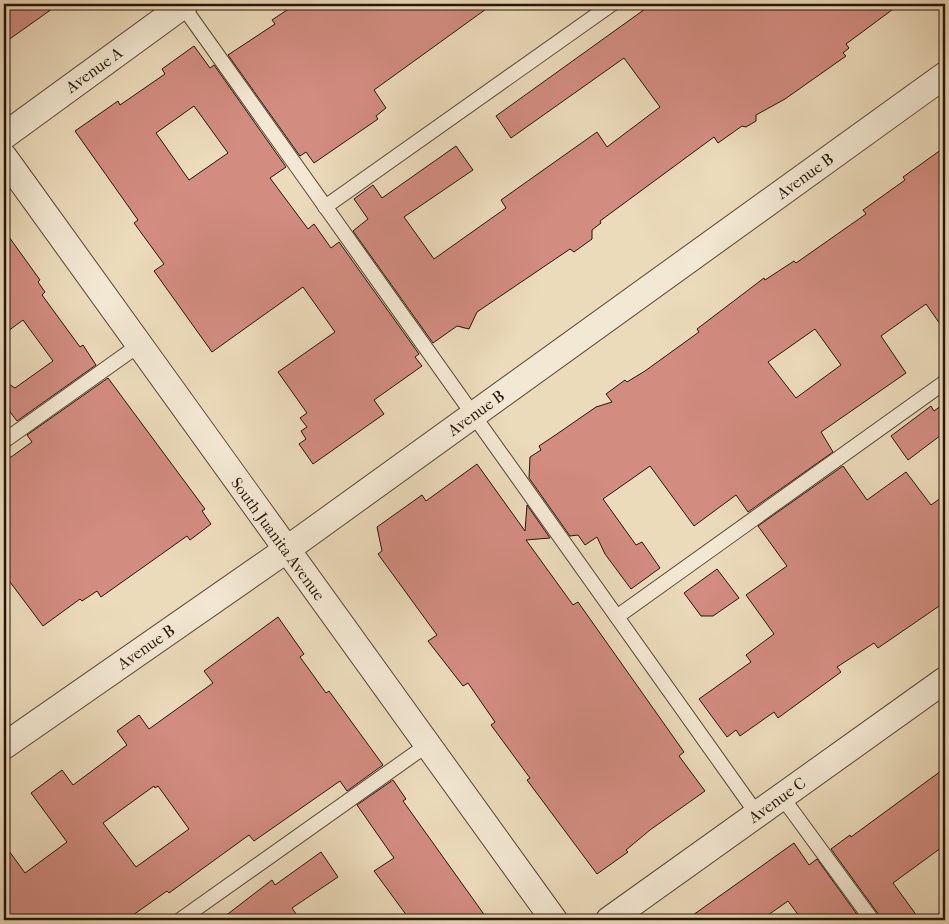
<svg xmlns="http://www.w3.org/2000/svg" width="949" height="924" viewBox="0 0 949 924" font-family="'IM FELL French Canon',serif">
	<rect width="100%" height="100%" fill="#ecdbbb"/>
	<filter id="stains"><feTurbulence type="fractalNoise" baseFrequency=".004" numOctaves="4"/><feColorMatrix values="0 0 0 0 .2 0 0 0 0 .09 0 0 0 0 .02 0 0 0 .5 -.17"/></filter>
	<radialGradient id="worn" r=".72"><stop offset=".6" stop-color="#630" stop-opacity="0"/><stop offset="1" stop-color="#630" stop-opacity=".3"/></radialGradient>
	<g fill="#d28c80" stroke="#261509" fill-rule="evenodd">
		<path d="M 4,4 L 59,4 L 4,43 Z"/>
		<path d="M 296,4 L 493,4 L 374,90 L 386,108 L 376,116 L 378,119 L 314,163 L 306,152 L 300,156 L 228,55 L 275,24 L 272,20 Z"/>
		<path d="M 652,4 L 900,4 L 846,44 L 849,48 L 843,53 L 846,56 L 785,99 L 756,115 L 756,121 L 746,127 L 742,126 L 718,143 L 714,137 L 600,221 L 601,223 L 592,230 L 592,239 L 574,252 L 570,249 L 477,312 L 469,329 L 457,326 L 433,343 L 353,231 L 368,219 L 354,199 L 373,185 L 382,198 L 456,146 L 473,170 L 404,217 L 434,259 L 506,208 L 501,200 L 597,132 L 607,147 L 660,107 L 624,58 L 511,138 L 496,116 Z"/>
		<path d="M 194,46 L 210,68 L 214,65 L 286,167 L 270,178 L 308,229 L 314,224 L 331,248 L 339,242 L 419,354 L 415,357 L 422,366 L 374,400 L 384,414 L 313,464 L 299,444 L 306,439 L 301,431 L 307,427 L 300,418 L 307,413 L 278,372 L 335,332 L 303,287 L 212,352 L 154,271 L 164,264 L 134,223 L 138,220 L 75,131 L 118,101 L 120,105 L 165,74 L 162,69 ZM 194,106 L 228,153 L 189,180 L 156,133 Z"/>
		<path d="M 945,147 L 945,331 L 926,304 L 881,336 L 906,373 L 821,432 L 833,452 L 748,512 L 736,495 L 694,526 L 650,466 L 603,499 L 636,545 L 642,542 L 660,568 L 631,589 L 605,554 L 597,537 L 585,545 L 578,535 L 570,536 L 529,478 L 530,457 L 541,450 L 539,446 L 557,434 L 596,407 L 612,402 L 606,394 L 625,380 L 627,382 L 645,371 L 699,332 L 697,329 L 764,278 L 765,280 L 794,261 L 796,263 L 866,214 L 863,210 L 905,180 L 903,177 ZM 815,329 L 841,365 L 796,398 L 768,362 Z"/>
		<path d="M 4,230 L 40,280 L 38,282 L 45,292 L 42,295 L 80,347 L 83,345 L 96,365 L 17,421 L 4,404 L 4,381 L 15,388 L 53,361 L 23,320 L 4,334 Z"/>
		<path d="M 108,378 L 205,509 L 202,511 L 211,524 L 190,540 L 187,536 L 101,597 L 97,591 L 82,601 L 80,599 L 43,626 L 4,574 L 4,462 L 32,442 L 27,435 Z"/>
		<path d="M 945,403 L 945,432 L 908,460 L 891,436 L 931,406 L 934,411 Z"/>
		<path d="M 477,464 L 525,531 L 527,505 L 550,538 L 526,540 L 573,605 L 578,602 L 684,752 L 679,756 L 705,791 L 650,830 L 626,850 L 628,852 L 597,874 L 527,780 L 530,778 L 491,725 L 495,722 L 468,683 L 463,686 L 428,641 L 437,635 L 378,554 L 382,551 L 377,527 L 422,495 L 426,501 Z"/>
		<path d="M 843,466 L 867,500 L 906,472 L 931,505 L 945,495 L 945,602 L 878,648 L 874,643 L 837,667 L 841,672 L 778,718 L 774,712 L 740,736 L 736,730 L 727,737 L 699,699 L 751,662 L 746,655 L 774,634 L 746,595 L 787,566 L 758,526 Z"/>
		<path d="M 717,569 L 739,598 L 713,616 L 701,616 L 684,593 Z"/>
		<path d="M 278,617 L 304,654 L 300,657 L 326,693 L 329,691 L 383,765 L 347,791 L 340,781 L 254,841 L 249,835 L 169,893 L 167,891 L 126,920 L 4,920 L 4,844 L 25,873 L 67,842 L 31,793 L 62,770 L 73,785 L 127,745 L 117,731 L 139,715 L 149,729 L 213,683 L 204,671 ZM 154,786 L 155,788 L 158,786 L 189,829 L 136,867 L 103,823 Z"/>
		<path d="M 945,768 L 945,845 L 893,883 L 920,920 L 881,920 L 879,915 L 831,849 L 850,835 L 851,837 Z"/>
		<path d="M 393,780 L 406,799 L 403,801 L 488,920 L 410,920 L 374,871 L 394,858 L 357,805 Z"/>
		<path d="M 794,843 L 809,865 L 817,859 L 861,920 L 802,920 L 788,901 L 761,920 L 686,920 Z"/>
		<path d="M 321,852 L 338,877 L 292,908 L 300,920 L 220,920 L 272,880 L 275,885 Z"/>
	</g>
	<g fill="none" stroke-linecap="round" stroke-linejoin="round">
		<defs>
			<g id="service">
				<path d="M 182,5 L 757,814"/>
				<path d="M 325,207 L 612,4"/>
				<path d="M 4,441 L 139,345"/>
				<path d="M 618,616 L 945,382"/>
				<path d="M 782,797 L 872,920"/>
				<path d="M 180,920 L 427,745"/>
			</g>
			<g id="minor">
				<path d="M 4,136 L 185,4"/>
				<path d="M 4,157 L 554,920"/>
				<path d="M 4,746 L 286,550 L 945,75"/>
				<path d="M 609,920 L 945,680"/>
			</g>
		</defs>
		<use href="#service" stroke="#584636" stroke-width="16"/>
		<use href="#minor" stroke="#584636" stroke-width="28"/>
		<use href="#service" stroke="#f3e8d3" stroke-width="14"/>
		<use href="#minor" stroke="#f3e8d3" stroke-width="26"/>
	</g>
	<g text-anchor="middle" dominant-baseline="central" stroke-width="4" stroke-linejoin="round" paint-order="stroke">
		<g font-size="16" fill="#261509" stroke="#f3e8d3">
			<text transform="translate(94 70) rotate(-36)">Avenue A</text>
			<text transform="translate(805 176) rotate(-36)">Avenue B</text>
			<text transform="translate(476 413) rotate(-36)">Avenue B</text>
			<text transform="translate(278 539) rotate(54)">South Juanita Avenue</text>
			<text transform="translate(146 647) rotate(-35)">Avenue B</text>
			<text transform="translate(777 800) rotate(-36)">Avenue C</text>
		</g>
	</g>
	<rect width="949" height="924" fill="none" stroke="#ecdbbb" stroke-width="20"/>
	<rect x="5" y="5" width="939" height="914" fill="none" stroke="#261509" stroke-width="2.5"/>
	<rect x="10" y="10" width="929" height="904" fill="none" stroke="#261509"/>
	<rect width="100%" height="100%" filter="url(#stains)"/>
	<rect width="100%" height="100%" fill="url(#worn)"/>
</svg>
